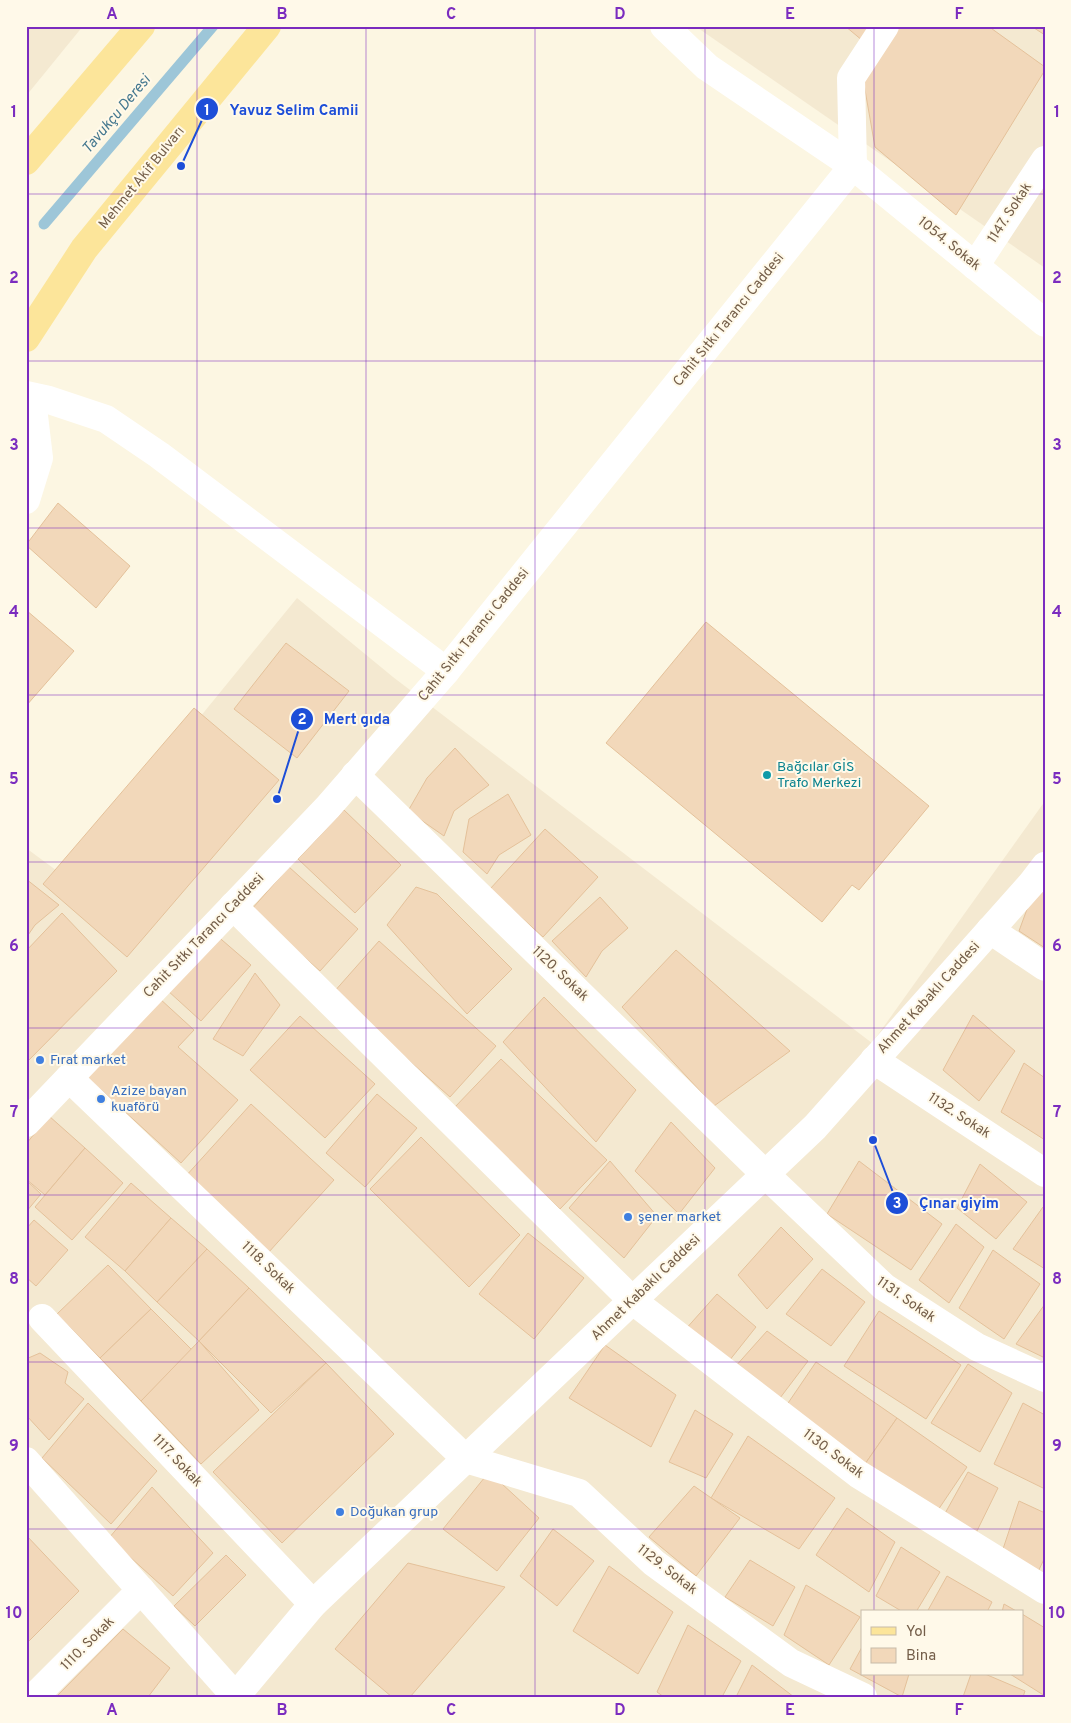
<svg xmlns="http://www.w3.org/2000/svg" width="1071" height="1723" viewBox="0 0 1071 1723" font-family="Overpass,sans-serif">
	<rect width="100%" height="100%" fill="#fcf6e2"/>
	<g fill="#f4e9d1" fill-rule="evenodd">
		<path d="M 26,26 L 83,26 L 26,96 Z"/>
		<path d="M 695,26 L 1045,26 L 1045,268 Z"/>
		<path d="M 297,598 L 393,677 L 872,1043 L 1045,801 L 1045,1697 L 26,1697 L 26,848 L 68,879 ZM 862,1612 L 1022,1612 L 1022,1674 L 862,1674 Z"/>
	</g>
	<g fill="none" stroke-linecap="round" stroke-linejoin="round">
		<path stroke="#9dc6d8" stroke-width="11" d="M 44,224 L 213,26"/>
	</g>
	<g fill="#f2d8ba" stroke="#e4c19a">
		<path d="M 845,26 L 873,26 L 863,41 Z"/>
		<path d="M 888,26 L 988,26 L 1045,67 L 1045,70 L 956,215 L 875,147 L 861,67 Z"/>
		<path d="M 1031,26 L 1045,26 L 1045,35 Z"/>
		<path d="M 58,503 L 130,566 L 96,608 L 26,545 Z"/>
		<path d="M 26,610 L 74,651 L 26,706 Z"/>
		<path d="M 706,622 L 929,806 L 859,890 L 852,885 L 822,922 L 606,743 Z"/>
		<path d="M 286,643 L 349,691 L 297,758 L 234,709 Z"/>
		<path d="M 194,708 L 279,780 L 127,957 L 43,884 Z"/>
		<path d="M 455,748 L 489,785 L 454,811 L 444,836 L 408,811 L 427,778 Z"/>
		<path d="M 508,794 L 531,835 L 499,855 L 487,874 L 463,852 L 469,819 Z"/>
		<path d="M 344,810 L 401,865 L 355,913 L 298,859 Z"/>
		<path d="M 545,829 L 598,877 L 543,937 L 490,889 Z"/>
		<path d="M 289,867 L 358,929 L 320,971 L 251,910 Z"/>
		<path d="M 1041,871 L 1045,874 L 1045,948 L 1019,931 Z"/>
		<path d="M 26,879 L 59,905 L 35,925 L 26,938 Z"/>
		<path d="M 416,887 L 437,894 L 512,969 L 467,1014 L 387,925 Z"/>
		<path d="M 600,897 L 628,928 L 602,951 L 586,977 L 552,941 Z"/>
		<path d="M 62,913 L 117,971 L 26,1063 L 26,951 Z"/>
		<path d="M 215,934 L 251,965 L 201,1021 L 167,990 Z"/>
		<path d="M 379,941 L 496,1046 L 450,1097 L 333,993 Z"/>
		<path d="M 676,950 L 790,1051 L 714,1106 L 622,1007 Z"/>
		<path d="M 255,973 L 280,1005 L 243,1056 L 213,1039 Z"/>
		<path d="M 544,997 L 636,1090 L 596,1142 L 503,1042 Z"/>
		<path d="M 159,998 L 194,1030 L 178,1047 L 238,1100 L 181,1163 L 87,1077 Z"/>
		<path d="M 973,1015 L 1015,1051 L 979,1101 L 943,1070 Z"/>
		<path d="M 300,1016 L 375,1084 L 325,1138 L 250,1070 Z"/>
		<path d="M 501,1059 L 607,1160 L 560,1209 L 454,1108 Z"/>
		<path d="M 1024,1063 L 1045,1078 L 1045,1140 L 1001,1112 Z"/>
		<path d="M 377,1094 L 417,1128 L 365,1187 L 326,1153 Z"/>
		<path d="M 251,1104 L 334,1180 L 268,1253 L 185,1177 Z"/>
		<path d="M 49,1116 L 85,1148 L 45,1195 L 26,1179 L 26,1144 Z"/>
		<path d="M 671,1122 L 715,1168 L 679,1214 L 635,1171 Z"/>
		<path d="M 421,1137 L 520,1235 L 469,1287 L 370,1189 Z"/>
		<path d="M 85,1148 L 123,1183 L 72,1240 L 35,1207 Z"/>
		<path d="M 610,1161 L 657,1216 L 624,1258 L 569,1208 Z"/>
		<path d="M 859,1161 L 942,1224 L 911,1270 L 827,1214 Z"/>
		<path d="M 980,1164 L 1027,1202 L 996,1239 L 957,1208 Z"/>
		<path d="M 26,1180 L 41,1194 L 26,1212 Z"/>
		<path d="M 131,1183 L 171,1218 L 125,1271 L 85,1237 Z"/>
		<path d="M 1043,1207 L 1045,1208 L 1045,1269 L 1013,1249 Z"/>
		<path d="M 171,1218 L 207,1249 L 157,1302 L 125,1271 Z"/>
		<path d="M 34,1220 L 68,1250 L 36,1286 L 26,1277 L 26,1229 Z"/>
		<path d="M 956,1224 L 984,1247 L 949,1303 L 919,1280 Z"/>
		<path d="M 781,1227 L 813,1259 L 767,1309 L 738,1275 Z"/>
		<path d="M 528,1233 L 584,1278 L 534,1339 L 479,1294 Z"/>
		<path d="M 207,1249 L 249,1288 L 199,1341 L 157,1302 Z"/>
		<path d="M 993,1250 L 1040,1284 L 1004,1339 L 959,1308 Z"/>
		<path d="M 108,1265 L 151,1309 L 100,1358 L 57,1314 Z"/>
		<path d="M 822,1269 L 865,1302 L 831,1346 L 786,1314 Z"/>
		<path d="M 249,1288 L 326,1363 L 271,1413 L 199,1341 Z"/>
		<path d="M 717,1294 L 756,1327 L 725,1366 L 684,1331 Z"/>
		<path d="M 1045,1304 L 1045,1358 L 1016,1344 Z"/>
		<path d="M 151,1309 L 192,1350 L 141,1401 L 100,1358 Z"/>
		<path d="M 879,1311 L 961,1365 L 926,1419 L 844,1366 Z"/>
		<path d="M 767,1331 L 808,1361 L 777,1402 L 734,1368 Z"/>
		<path d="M 199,1341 L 259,1410 L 201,1464 L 141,1401 Z"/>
		<path d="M 605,1345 L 676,1395 L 651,1447 L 569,1398 Z"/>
		<path d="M 40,1353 L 68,1372 L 65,1383 L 84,1399 L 49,1440 L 26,1415 L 26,1359 Z"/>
		<path d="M 816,1362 L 897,1418 L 865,1464 L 784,1409 Z"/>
		<path d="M 326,1363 L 394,1434 L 282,1543 L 213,1472 Z"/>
		<path d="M 968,1364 L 1012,1393 L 980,1452 L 931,1423 Z"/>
		<path d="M 88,1403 L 157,1471 L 111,1524 L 42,1458 Z"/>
		<path d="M 1023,1403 L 1045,1415 L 1045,1489 L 994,1464 Z"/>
		<path d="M 695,1410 L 733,1434 L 706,1478 L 669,1462 Z"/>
		<path d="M 897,1418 L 967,1467 L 936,1513 L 865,1464 Z"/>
		<path d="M 748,1436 L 835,1498 L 799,1549 L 711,1498 Z"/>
		<path d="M 489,1472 L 539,1518 L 497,1571 L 443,1529 Z"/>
		<path d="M 968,1472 L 998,1488 L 974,1537 L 943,1517 Z"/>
		<path d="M 694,1486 L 740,1518 L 696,1576 L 649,1537 Z"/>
		<path d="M 152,1487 L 213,1553 L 173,1596 L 109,1538 Z"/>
		<path d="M 1019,1501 L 1045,1513 L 1045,1557 L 1037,1574 L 1002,1552 Z"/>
		<path d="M 847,1508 L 895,1542 L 869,1592 L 816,1555 Z"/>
		<path d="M 553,1529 L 594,1561 L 557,1606 L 520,1576 Z"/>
		<path d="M 26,1535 L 79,1591 L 26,1644 Z"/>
		<path d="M 901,1547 L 940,1572 L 916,1612 L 903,1612 L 876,1596 Z"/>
		<path d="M 226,1555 L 246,1575 L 195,1626 L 174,1606 Z"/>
		<path d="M 750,1560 L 795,1587 L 773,1626 L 725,1597 Z"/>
		<path d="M 408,1563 L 505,1587 L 410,1697 L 392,1697 L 335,1649 Z"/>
		<path d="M 609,1566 L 673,1612 L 638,1674 L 573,1631 Z"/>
		<path d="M 947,1576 L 992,1602 L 987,1612 L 927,1612 Z"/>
		<path d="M 806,1585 L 860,1617 L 829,1665 L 784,1635 Z"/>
		<path d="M 1004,1604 L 1018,1612 L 1002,1612 Z"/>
		<path d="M 1022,1614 L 1045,1628 L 1045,1696 L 1010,1674 L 1022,1674 Z"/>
		<path d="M 688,1625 L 741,1661 L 722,1697 L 664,1697 L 657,1692 Z"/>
		<path d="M 123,1629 L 170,1668 L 148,1697 L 56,1697 Z"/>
		<path d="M 862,1647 L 862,1674 L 909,1674 L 902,1697 L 850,1669 Z"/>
		<path d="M 752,1665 L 794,1697 L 736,1697 Z"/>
		<path d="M 971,1674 L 985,1674 L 1025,1691 L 1023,1697 L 963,1697 Z"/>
	</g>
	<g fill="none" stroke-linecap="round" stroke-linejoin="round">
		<g stroke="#fff" stroke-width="28">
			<path d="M 664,26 L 707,67 L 853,166 L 1045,323"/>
			<path d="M 975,266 L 1045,160"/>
			<path d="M 26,395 L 49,400 L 106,419 L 159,455 L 446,671"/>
			<path d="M 26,402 L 34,416 L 39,458 L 26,500"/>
			<path d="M 355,775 L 765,1174 L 884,1287 L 977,1347 L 1045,1378"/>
			<path d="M 233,906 L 633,1301 L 858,1474 L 1045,1590"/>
			<path d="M 990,930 L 1045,967"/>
			<path d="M 874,1060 L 1045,1173"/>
			<path d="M 69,1078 L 466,1459 L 579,1493 L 654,1563 L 791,1663 L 863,1697"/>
			<path d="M 26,1123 L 328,807 L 446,671 L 853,166 L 851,78 L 885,26"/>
			<path d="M 42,1318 L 313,1604"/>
			<path d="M 26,1461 L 236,1697"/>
			<path d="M 34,1697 L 141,1590"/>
			<path d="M 235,1697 L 313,1604 L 815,1127 L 1032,883 L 1045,866"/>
		</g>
		<g stroke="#fce59a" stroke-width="28">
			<path d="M 26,161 L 141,26"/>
			<path d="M 26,338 L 84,249 L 267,26"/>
		</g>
	</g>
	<path fill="none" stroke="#7b2cbf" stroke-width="1" stroke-opacity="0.55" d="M 197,26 L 197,1697M 366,26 L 366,1697M 535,26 L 535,1697M 705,26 L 705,1697M 874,26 L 874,1612M 26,194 L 1045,194M 26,361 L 1045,361M 26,528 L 1045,528M 26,695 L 1045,695M 26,862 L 1045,862M 26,1028 L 1045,1028M 26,1195 L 1045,1195M 26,1362 L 1045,1362M 26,1529 L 1045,1529M 874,1674 L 874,1697"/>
	<circle fill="#0f9aa8" stroke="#fff9e9" stroke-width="2" cx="767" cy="775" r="5"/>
	<g fill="#3f7fe0" stroke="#fff9e9" stroke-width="2">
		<circle cx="40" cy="1060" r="5"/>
		<circle cx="101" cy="1099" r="5"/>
		<circle cx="628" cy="1217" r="5"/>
		<circle cx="340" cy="1512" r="5"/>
	</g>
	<g text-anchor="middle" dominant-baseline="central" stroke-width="4" stroke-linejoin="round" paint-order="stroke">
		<g font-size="14" fill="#745e49" stroke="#fff9e9">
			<text transform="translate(142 178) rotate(-51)">Mehmet Akif Bulvarı</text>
			<text transform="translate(1010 213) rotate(-57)">1147. Sokak</text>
			<text transform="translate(949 244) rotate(39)">1054. Sokak</text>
			<text transform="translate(729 320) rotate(-51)">Cahit Sıtkı Tarancı Caddesi</text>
			<text transform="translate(474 635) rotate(-51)">Cahit Sıtkı Tarancı Caddesi</text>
			<text transform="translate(204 936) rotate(-46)">Cahit Sıtkı Tarancı Caddesi</text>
			<text transform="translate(560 974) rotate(44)">1120. Sokak</text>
			<text transform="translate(929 998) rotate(-48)">Ahmet Kabaklı Caddesi</text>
			<text transform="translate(959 1116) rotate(33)">1132. Sokak</text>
			<text transform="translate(268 1268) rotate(44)">1118. Sokak</text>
			<text transform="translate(646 1288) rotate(-44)">Ahmet Kabaklı Caddesi</text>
			<text transform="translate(906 1300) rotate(35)">1131. Sokak</text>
			<text transform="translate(833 1454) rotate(37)">1130. Sokak</text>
			<text transform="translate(177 1461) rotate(47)">1117. Sokak</text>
			<text transform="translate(667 1570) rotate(38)">1129. Sokak</text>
			<text transform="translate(88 1644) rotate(-45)">1110. Sokak</text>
		</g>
		<g font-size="14" fill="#0d838f" stroke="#fff9e9" text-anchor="start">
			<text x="777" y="767">Bağcılar GİS<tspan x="777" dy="16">Trafo Merkezi</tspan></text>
		</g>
		<g font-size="14" fill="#366cbe" stroke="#fff9e9" text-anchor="start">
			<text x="50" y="1060">Fırat market</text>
			<text x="111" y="1091">Azize bayan<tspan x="111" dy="16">kuaförü</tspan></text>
			<text x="638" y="1217">şener market</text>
			<text x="350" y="1512">Doğukan grup</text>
		</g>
		<g font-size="15" font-style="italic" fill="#45788f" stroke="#fff9e9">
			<text transform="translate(117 115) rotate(-50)">Tavukçu Deresi</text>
		</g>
	</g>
	<path fill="none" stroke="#1d4ed8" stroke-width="2" d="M181 166L207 109M277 799L302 719M873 1140L897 1203"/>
	<g fill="#1d4ed8" stroke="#fff9e9" stroke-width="2">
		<circle cx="181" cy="166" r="5"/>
		<circle cx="277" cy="799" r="5"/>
		<circle cx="873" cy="1140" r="5"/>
		<circle cx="207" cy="109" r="12"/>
		<circle cx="302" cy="719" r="12"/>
		<circle cx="897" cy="1203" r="12"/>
	</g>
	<g font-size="15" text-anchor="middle" font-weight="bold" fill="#fff">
		<text x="207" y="115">1</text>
		<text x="302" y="724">2</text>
		<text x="897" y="1208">3</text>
	</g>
	<g font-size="15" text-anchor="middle" font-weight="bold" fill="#1d4ed8" stroke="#fff9e9" stroke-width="4" stroke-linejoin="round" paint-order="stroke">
		<text x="294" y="115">Yavuz Selim Camii</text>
		<text x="357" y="724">Mert gıda</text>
		<text x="959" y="1208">Çınar giyim</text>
	</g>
	<rect width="1071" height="1723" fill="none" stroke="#fff9e9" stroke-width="55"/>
	<rect x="861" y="1610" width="162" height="65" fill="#fff9e9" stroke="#c7bba9"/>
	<rect x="871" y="1627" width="25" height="8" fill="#fce59a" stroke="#c7bba9"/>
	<text x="906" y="1636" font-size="15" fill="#745e49">Yol</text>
	<rect x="871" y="1648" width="25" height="15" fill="#f2d8ba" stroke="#c7bba9"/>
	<text x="906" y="1660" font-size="15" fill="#745e49">Bina</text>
	<rect x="28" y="28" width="1016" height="1668" fill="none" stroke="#7b2cbf" stroke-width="2"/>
	<g font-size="16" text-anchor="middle" font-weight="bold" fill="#7b2cbf">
		<text x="112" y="19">A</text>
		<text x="282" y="19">B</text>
		<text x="451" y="19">C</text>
		<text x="620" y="19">D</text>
		<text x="790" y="19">E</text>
		<text x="959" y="19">F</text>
		<text x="14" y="117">1</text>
		<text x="1057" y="117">1</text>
		<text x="14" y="283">2</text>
		<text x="1057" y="283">2</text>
		<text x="14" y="450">3</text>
		<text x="1057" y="450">3</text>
		<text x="14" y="617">4</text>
		<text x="1057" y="617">4</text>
		<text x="14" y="784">5</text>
		<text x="1057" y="784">5</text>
		<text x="14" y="951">6</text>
		<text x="1057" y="951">6</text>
		<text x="14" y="1117">7</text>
		<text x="1057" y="1117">7</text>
		<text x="14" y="1284">8</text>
		<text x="1057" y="1284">8</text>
		<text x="14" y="1451">9</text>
		<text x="1057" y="1451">9</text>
		<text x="14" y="1618">10</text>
		<text x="1057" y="1618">10</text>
		<text x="112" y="1715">A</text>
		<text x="282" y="1715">B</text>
		<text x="451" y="1715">C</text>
		<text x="620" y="1715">D</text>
		<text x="790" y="1715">E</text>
		<text x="959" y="1715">F</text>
	</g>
</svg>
